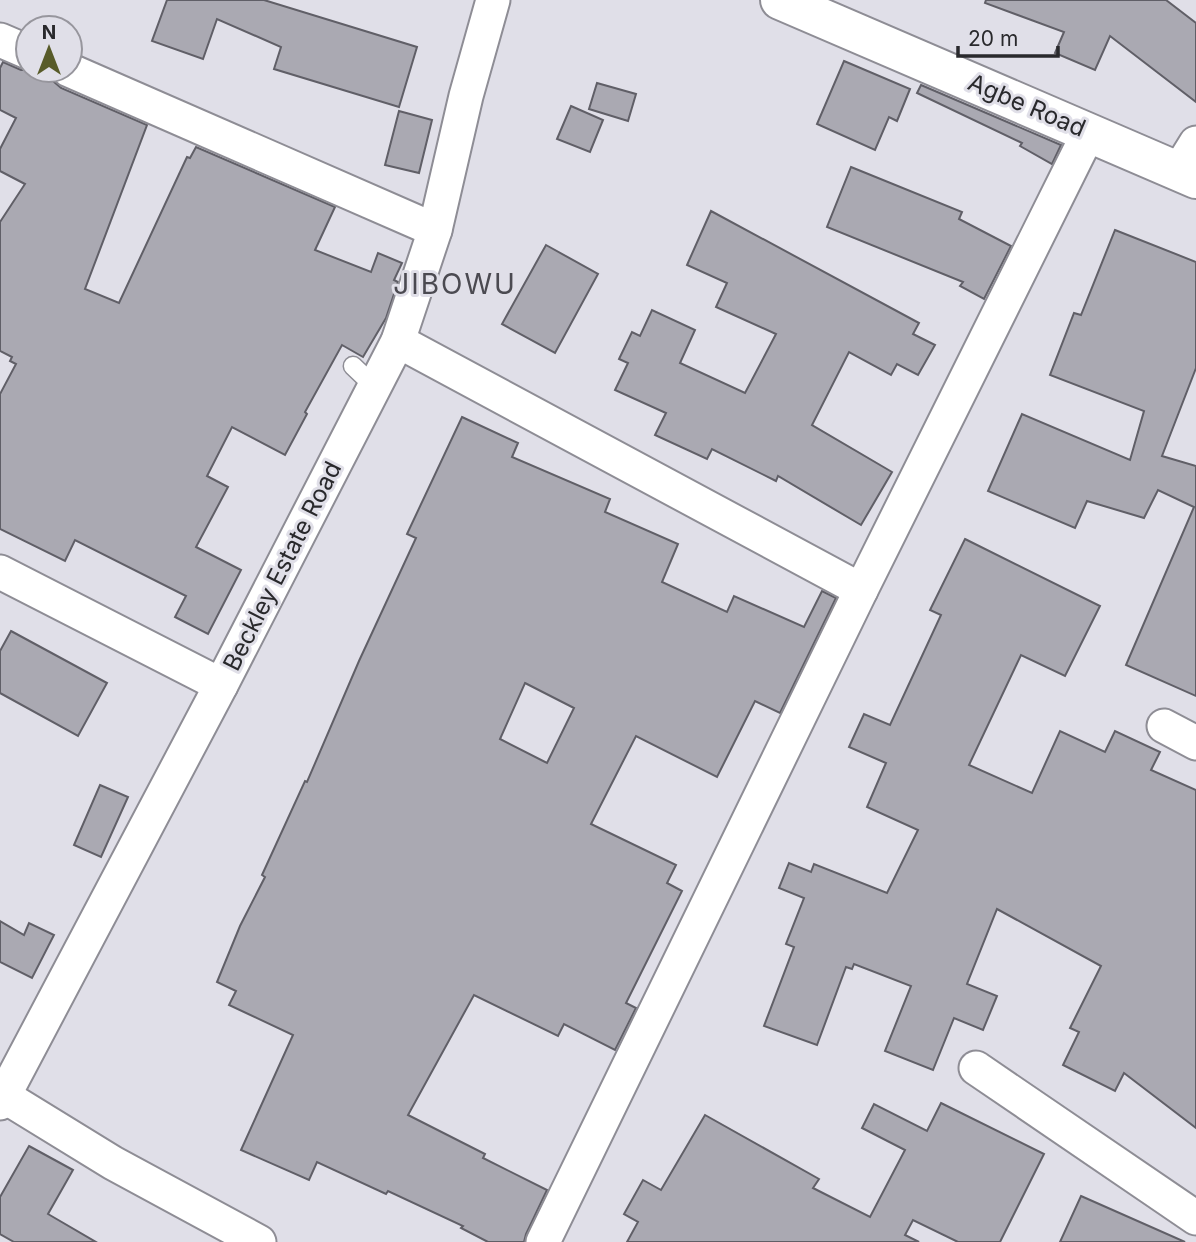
<svg xmlns="http://www.w3.org/2000/svg" width="1196" height="1242" viewBox="0 0 1196 1242" font-family="Inter,sans-serif">
	<rect width="100%" height="100%" fill="#e0dfe8"/>
	<g fill="#aaa9b2" stroke="#605f67" stroke-width="2" fill-rule="evenodd">
		<path d="M 167,0 L 264,0 L 417,47 L 399,107 L 274,69 L 281,47 L 217,19 L 203,59 L 152,41 Z"/>
		<path d="M 986,0 L 1166,0 L 1196,23 L 1196,102 L 1110,36 L 1095,70 L 1055,53 L 1064,32 L 985,3 Z"/>
		<path d="M 844,61 L 910,89 L 897,121 L 889,117 L 875,150 L 817,124 Z"/>
		<path d="M 3,62 L 21,70 L 46,70 L 50,72 L 54,82 L 61,88 L 147,125 L 85,289 L 119,303 L 187,157 L 190,158 L 196,147 L 335,207 L 315,250 L 371,272 L 378,253 L 402,263 L 394,280 L 398,282 L 386,318 L 363,357 L 342,345 L 305,412 L 307,414 L 285,455 L 232,427 L 207,476 L 228,487 L 196,547 L 241,570 L 208,634 L 175,617 L 186,596 L 75,540 L 65,561 L 0,529 L 0,394 L 16,364 L 10,361 L 12,357 L 0,351 L 0,222 L 25,184 L 0,171 L 0,149 L 16,118 L 0,110 L 0,68 Z"/>
		<path d="M 597,83 L 636,94 L 628,121 L 589,109 Z"/>
		<path d="M 921,85 L 1061,145 L 1052,164 L 1020,146 L 1022,143 L 917,93 Z"/>
		<path d="M 571,106 L 603,120 L 590,152 L 557,139 Z"/>
		<path d="M 399,111 L 432,120 L 419,173 L 385,165 Z"/>
		<path d="M 851,167 L 962,212 L 959,219 L 1011,246 L 984,299 L 960,286 L 963,282 L 827,227 Z"/>
		<path d="M 711,211 L 919,323 L 913,334 L 935,345 L 918,375 L 897,364 L 891,375 L 849,352 L 812,425 L 892,472 L 861,525 L 778,476 L 776,481 L 712,449 L 707,459 L 655,435 L 666,413 L 615,390 L 628,363 L 619,359 L 632,332 L 640,336 L 652,310 L 695,330 L 680,363 L 745,393 L 776,334 L 716,307 L 727,283 L 687,265 Z"/>
		<path d="M 1115,230 L 1196,262 L 1196,368 L 1162,456 L 1196,466 L 1196,696 L 1126,665 L 1194,507 L 1158,490 L 1144,518 L 1087,501 L 1075,528 L 988,491 L 1022,414 L 1130,460 L 1144,411 L 1050,375 L 1074,313 L 1081,315 Z"/>
		<path d="M 546,245 L 598,274 L 555,353 L 502,324 Z"/>
		<path d="M 462,417 L 518,443 L 512,457 L 610,499 L 605,512 L 678,544 L 662,582 L 727,612 L 734,596 L 804,627 L 822,591 L 836,598 L 780,713 L 755,701 L 717,777 L 636,736 L 591,824 L 676,865 L 667,883 L 682,891 L 626,1003 L 636,1008 L 615,1050 L 564,1024 L 558,1036 L 474,995 L 408,1115 L 485,1154 L 483,1158 L 547,1190 L 526,1234 L 524,1242 L 488,1242 L 461,1228 L 463,1226 L 388,1191 L 386,1194 L 317,1162 L 309,1180 L 241,1150 L 293,1035 L 229,1005 L 236,991 L 217,982 L 240,926 L 265,877 L 262,875 L 305,781 L 307,782 L 359,661 L 416,538 L 407,534 ZM 525,683 L 574,708 L 547,763 L 500,739 Z"/>
		<path d="M 965,539 L 1100,606 L 1065,676 L 1021,655 L 969,765 L 1032,793 L 1060,731 L 1105,752 L 1115,731 L 1160,752 L 1151,770 L 1196,790 L 1196,1128 L 1124,1073 L 1115,1091 L 1063,1065 L 1079,1032 L 1070,1028 L 1101,966 L 997,909 L 967,984 L 997,996 L 983,1030 L 954,1018 L 933,1070 L 885,1051 L 911,986 L 854,964 L 852,969 L 846,967 L 817,1045 L 764,1026 L 794,947 L 786,944 L 804,898 L 779,888 L 789,863 L 811,872 L 814,864 L 887,893 L 918,830 L 867,807 L 886,763 L 849,747 L 864,714 L 890,725 L 941,615 L 930,610 Z"/>
		<path d="M 11,631 L 107,683 L 78,736 L 0,693 L 0,651 Z"/>
		<path d="M 100,785 L 128,797 L 101,857 L 74,845 Z"/>
		<path d="M 0,921 L 24,935 L 29,923 L 54,935 L 32,978 L 0,962 Z"/>
		<path d="M 941,1103 L 1044,1154 L 1000,1242 L 958,1242 L 913,1220 L 905,1235 L 919,1242 L 627,1242 L 638,1222 L 624,1214 L 643,1180 L 661,1190 L 705,1115 L 819,1179 L 813,1188 L 870,1217 L 905,1150 L 862,1128 L 874,1104 L 927,1131 Z"/>
		<path d="M 29,1146 L 73,1170 L 48,1214 L 96,1242 L 14,1242 L 0,1234 L 0,1197 Z"/>
		<path d="M 1081,1196 L 1185,1242 L 1060,1242 Z"/>
	</g>
	<g fill="none" stroke-linecap="round" stroke-linejoin="round">
		<defs>
			<path id="service" d="M 353,366 L 375,387"/>
			<g id="minor">
				<path d="M 0,40 L 28,52"/>
				<path d="M 69,70 L 435,230"/>
				<path d="M 1178,172 L 1196,143"/>
				<path d="M 398,341 L 861,590"/>
				<path d="M 0,572 L 221,685"/>
				<path d="M 1164,726 L 1196,743"/>
				<path d="M 976,1068 L 1196,1218"/>
				<path d="M 4,1096 L 113,1163 L 259,1242"/>
				<path d="M 0,1103 L 221,685 L 398,341 L 435,230 L 466,96 L 493,0"/>
				<path d="M 543,1242 L 861,590 L 1089,132"/>
			</g>
			<path id="tertiary" d="M 780,0 L 1196,179"/>
		</defs>
		<use href="#service" stroke="#8e8d95" stroke-width="21"/>
		<use href="#minor" stroke="#8e8d95" stroke-width="37"/>
		<use href="#tertiary" stroke="#8e8d95" stroke-width="42"/>
		<use href="#service" stroke="#fff" stroke-width="18"/>
		<use href="#minor" stroke="#fff" stroke-width="33"/>
		<use href="#tertiary" stroke="#fff" stroke-width="38"/>
	</g>
	<g text-anchor="middle" dominant-baseline="central" stroke-width="6" stroke-linejoin="round" paint-order="stroke">
		<g font-size="24" fill="#29292c" stroke="#e0dfe8">
			<text transform="translate(1027 105) rotate(23)">Agbe Road</text>
			<text transform="translate(282 566) rotate(-63)">Beckley Estate Road</text>
		</g>
		<g font-size="28" letter-spacing="2" fill="#4b4a51" stroke="#e0dfe8">
			<text x="455" y="284">JIBOWU</text>
		</g>
	</g>
	<g transform="translate(49 49)"><circle r="33" fill="#e0dfe8" stroke="#97969d" stroke-width="2"/>
	<path d="M0-5L12 26L0 18L-12 26Z" fill="#585b29"/>
	<text y="-10" font-size="19" font-weight="bold" text-anchor="middle" fill="#29292c">N</text>
	</g>
	<path d="M958 46v10h100v-10" fill="none" stroke="#29292c" stroke-width="3.5"/>
	<text x="968" y="46" font-size="21" fill="#29292c" stroke="#e0dfe8" stroke-width="5" paint-order="stroke">20 m</text>
</svg>
